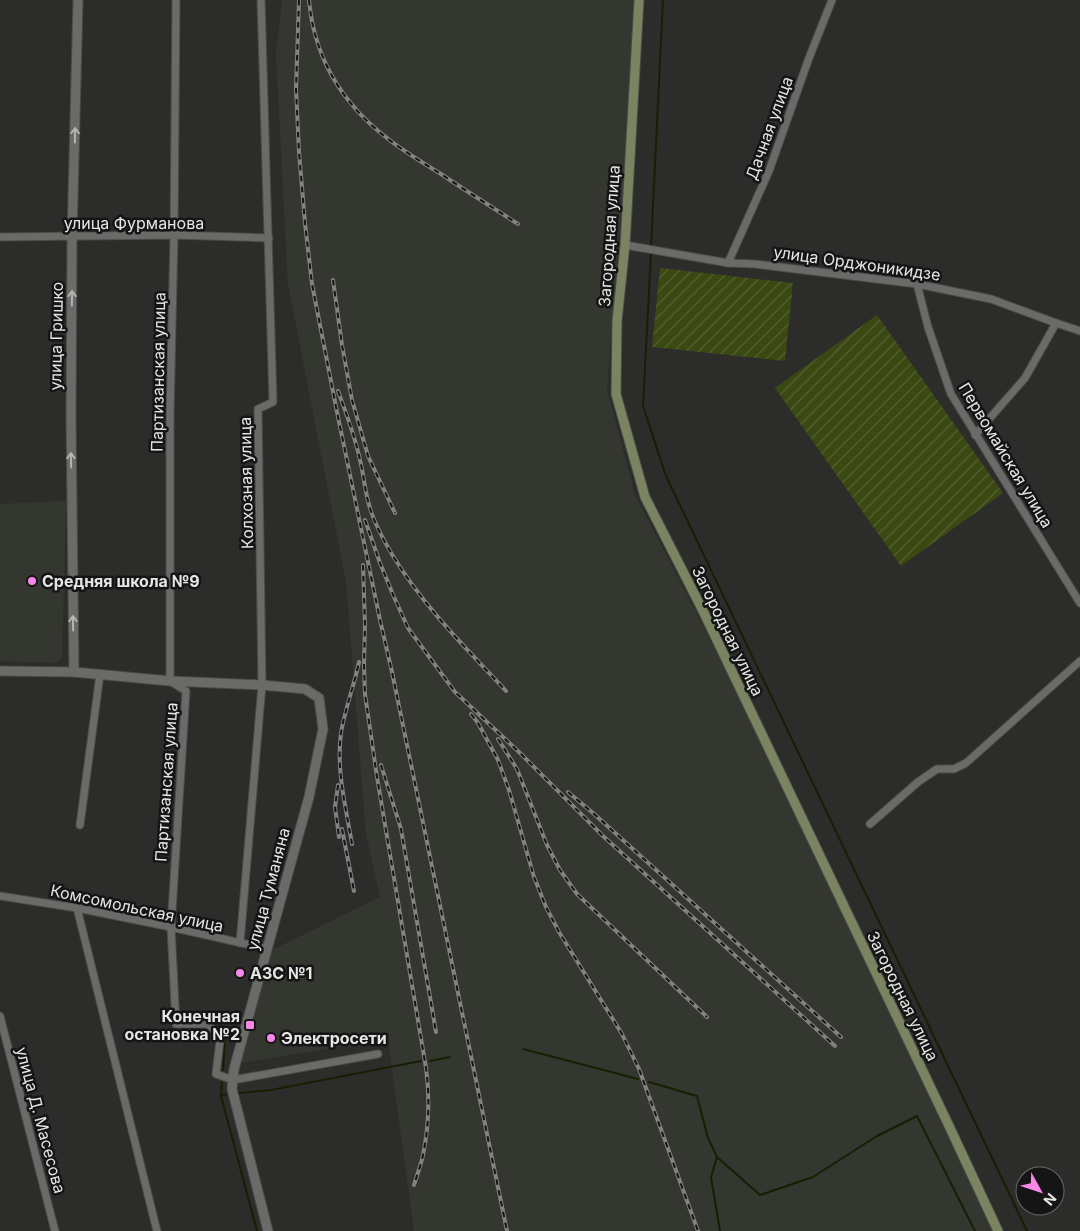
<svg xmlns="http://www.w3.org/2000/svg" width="1080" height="1231" viewBox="0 0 1080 1231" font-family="Inter,sans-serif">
	<defs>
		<pattern id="garden-furrows" width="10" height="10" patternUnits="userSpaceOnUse" patternTransform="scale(1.25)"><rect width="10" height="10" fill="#3a4811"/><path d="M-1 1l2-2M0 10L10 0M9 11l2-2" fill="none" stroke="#566234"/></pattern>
	</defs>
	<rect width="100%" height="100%" fill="#2c2d2a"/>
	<g fill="#34372f">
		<path d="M 282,0 L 638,0 L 607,389 L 635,495 L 708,635 L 831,877 L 998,1231 L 414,1231 L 388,1039 L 240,1063 L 268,952 L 380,897 L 366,833 L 346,581 L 288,285 L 276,54 Z"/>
		<path d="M 66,501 L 62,658 L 55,663 L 0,661 L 0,504 Z"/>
	</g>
	<g fill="url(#garden-furrows)">
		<path d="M 660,268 L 793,283 L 785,361 L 652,347 Z"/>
		<path d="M 877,315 L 1003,493 L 901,566 L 775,388 Z"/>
	</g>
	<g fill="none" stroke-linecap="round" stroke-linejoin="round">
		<g stroke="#171f03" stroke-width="2">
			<path d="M 651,247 L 663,0"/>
			<path d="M 651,252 L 643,406 L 666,476 L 1027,1231"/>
			<path d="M 196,1015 L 208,1015 L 225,1039 L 223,1070"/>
			<path d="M 523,1049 L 638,1079"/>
			<path d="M 430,1061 L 450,1057"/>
			<path d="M 649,1082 L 697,1096 L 708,1138 L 717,1157 L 760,1195 L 813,1177 L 877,1136 L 917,1116 L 975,1231"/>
			<path d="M 239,1093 L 271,1090 L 421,1061"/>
			<path d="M 226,1094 L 221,1096 L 257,1231"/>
			<path d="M 221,1096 L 222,1082"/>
			<path d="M 717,1157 L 711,1177 L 720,1231"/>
		</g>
		<defs>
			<g id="minor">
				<path d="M 176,0 L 174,235 L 170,415 L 170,681 L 186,691 L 171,927 L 176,1024 L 208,1024 L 215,1031 L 220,1040 L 216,1074 L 233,1080 L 378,1054"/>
				<path d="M 0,237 L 174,235 L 269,238"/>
				<path d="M 625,245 L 728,263 L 755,264 L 917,284 L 991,299 L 1056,323 L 1080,331"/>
				<path d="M 728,263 L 769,171 L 809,58 L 832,0"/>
				<path d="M 917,284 L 928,327 L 951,394 L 1080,603"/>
				<path d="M 975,435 L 1025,378 L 1056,323"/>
				<path d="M 870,824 L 918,782 L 937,769 L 954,769 L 966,763 L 1080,661"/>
				<path d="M 80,825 L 100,674"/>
				<path d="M 0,896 L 77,908 L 171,927 L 268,949"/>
				<path d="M 77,908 L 157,1231"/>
				<path d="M 240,943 L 262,685 L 258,409 L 273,402 L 261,0"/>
				<path d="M 0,1016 L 55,1231"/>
			</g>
			<g id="tertiary">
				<path d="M 0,671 L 74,672 L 170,681 L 262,685 L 305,689 L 319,698 L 323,729 L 309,797 L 234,1069 L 232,1089 L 268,1231"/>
				<path d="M 74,672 L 71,419 L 72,237 L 78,0"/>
			</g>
			<path id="secondary" d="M 639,0 L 625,245 L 617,321 L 616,394 L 645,497 L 703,611 L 950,1128 L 998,1231"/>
		</defs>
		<use href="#minor" stroke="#4b4b49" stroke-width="9"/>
		<use href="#tertiary" stroke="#4b4b49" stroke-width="11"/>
		<use href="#secondary" stroke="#4b4b49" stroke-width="11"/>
		<use href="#minor" stroke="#6a6b68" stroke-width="7"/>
		<use href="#tertiary" stroke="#6a6b68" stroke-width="9"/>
		<use href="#secondary" stroke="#7a8460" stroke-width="9"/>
		<defs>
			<g id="rail">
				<path d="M 299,0 L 296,89 L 299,152 L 305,223 L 312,284 L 337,412 L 380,620 L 392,672 L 507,1231"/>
				<path d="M 309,0 C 310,9 311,18 313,26 C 319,53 332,80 349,101 C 373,132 408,154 441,174 C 466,191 492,207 518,224"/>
				<path d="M 333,280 L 342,345 L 352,400 L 368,456 L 395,513"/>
				<path d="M 338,391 C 346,413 355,436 360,460 C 364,476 365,493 370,508 C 375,525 384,541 393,556 C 424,607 466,648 506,691"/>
				<path d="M 365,520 L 380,563 L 394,597 L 408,628 L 455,692 L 519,752 L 603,836 L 835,1046"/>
				<path d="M 363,565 L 365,625 L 364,665 L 365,694 L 377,777 L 426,1068 C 430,1098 429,1126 423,1155 C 421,1165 417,1175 414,1185"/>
				<path d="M 471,714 L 478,723 L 498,760 L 509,790 L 534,877 L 546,907 L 559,932 L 622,1034 L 639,1069 L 698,1231"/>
				<path d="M 498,739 L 517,769 L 547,845 L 560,870 L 577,894 L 707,1017"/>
				<path d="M 381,765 L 401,829 L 436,1032"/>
				<path d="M 338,785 L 335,807 L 339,837"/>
				<path d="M 568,792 L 593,813 L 841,1037"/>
				<path d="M 342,829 L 354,891"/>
				<path d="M 352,844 C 346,808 336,770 341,733 C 345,709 354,686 359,662"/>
			</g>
		</defs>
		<use href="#rail" stroke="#828280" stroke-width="4"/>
		<use href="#rail" stroke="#141514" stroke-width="2" stroke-dasharray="5.5" stroke-linecap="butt"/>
	</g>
	<defs><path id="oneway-shaft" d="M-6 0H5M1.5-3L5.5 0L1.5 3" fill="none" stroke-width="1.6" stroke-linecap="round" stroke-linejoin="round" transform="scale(1.25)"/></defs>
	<g stroke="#b4b5b2">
		<use href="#oneway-shaft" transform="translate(75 135) rotate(-89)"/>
		<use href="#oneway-shaft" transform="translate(72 298) rotate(-89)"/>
		<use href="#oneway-shaft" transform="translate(71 460) rotate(-91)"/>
		<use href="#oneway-shaft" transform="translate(73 623) rotate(-91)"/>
	</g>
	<g fill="#f987e8" stroke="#141514" stroke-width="2">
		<circle cx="32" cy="581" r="5"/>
		<circle cx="240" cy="973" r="5"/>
		<rect x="245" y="1020" width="10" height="10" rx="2.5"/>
		<circle cx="271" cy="1038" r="5"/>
	</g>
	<g text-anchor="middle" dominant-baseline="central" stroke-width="5" stroke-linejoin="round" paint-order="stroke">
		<g font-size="16" fill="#e6e6e4" stroke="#141514">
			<text transform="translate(769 128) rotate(-70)">Дачная улица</text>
			<text x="134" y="223">улица Фурманова</text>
			<text transform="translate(609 236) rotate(-86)">Загородная улица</text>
			<text transform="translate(857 263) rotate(8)">улица Орджоникидзе</text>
			<text transform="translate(56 336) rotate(-89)">улица Гришко</text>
			<text transform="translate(158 372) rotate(-89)">Партизанская улица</text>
			<text transform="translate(1006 455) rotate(59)">Первомайская улица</text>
			<text transform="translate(246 483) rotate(-91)">Колхозная улица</text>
			<text transform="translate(728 631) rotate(64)">Загородная улица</text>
			<text transform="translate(166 782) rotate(-86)">Партизанская улица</text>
			<text transform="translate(268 889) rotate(-75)">улица Туманяна</text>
			<text transform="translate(137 908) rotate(12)">Комсомольская улица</text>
			<text transform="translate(903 996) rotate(64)">Загородная улица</text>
			<text transform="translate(41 1120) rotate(75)">улица Д. Масесова</text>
		</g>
		<g font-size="16" font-weight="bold" fill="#e6e6e4" stroke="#141514" text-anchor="start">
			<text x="42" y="581">Средняя школа №9</text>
			<text x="250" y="973">АЗС №1</text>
			<text x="240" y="1016" text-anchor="end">Конечная<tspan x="240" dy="18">остановка №2</tspan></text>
			<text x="281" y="1038">Электросети</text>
		</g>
	</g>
	<g transform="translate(1040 1191) rotate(130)"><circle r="24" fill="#141514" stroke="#686967"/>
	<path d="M0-4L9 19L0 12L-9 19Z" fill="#f987e8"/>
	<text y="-8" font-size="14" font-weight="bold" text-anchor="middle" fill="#e6e6e4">N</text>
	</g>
</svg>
